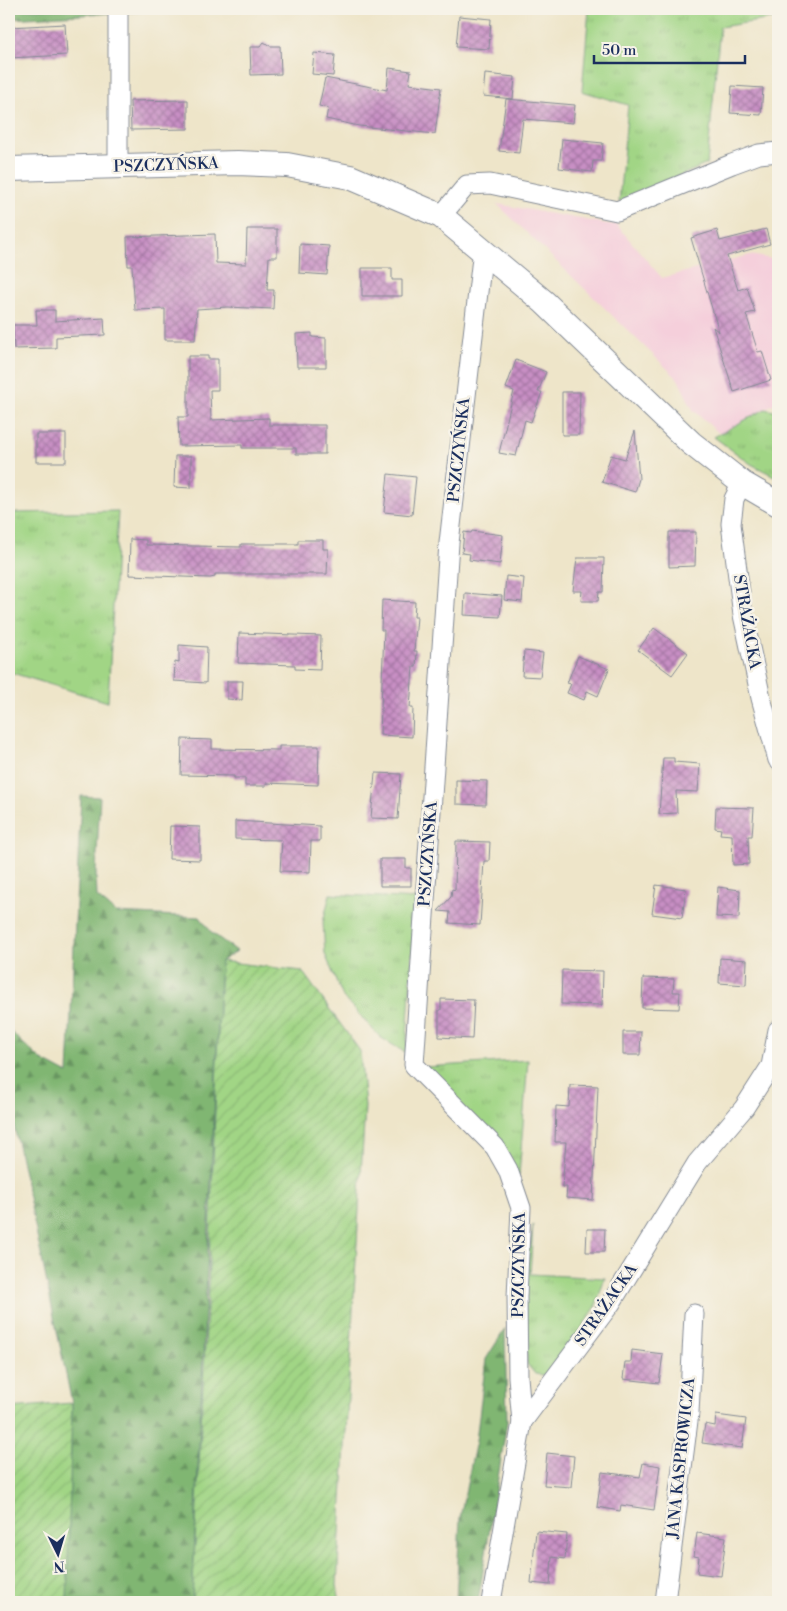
<svg xmlns="http://www.w3.org/2000/svg" width="787" height="1611" viewBox="0 0 787 1611" font-family="'Libre Bodoni',serif">
	<defs>
		<pattern id="grass-tufts" width="24" height="20" patternUnits="userSpaceOnUse" patternTransform="scale(1.25)"><rect width="24" height="20" fill="#a1d585"/><path d="M3 7l-1-3M5 7V3M7 7l1-3M15 17l-1-3M17 17v-4M19 17l1-3" fill="none" stroke="#8ab775"/></pattern>
		<pattern id="forest-firs" width="22" height="20" patternUnits="userSpaceOnUse" patternTransform="scale(1.25)"><rect width="22" height="20" fill="#80b672"/><path d="M5 1l3.5 6h-7zM16 11l3.5 6h-7z" fill="#689461"/></pattern>
		<pattern id="garden-furrows" width="10" height="10" patternUnits="userSpaceOnUse" patternTransform="scale(1.25)"><rect width="10" height="10" fill="#a1d585"/><path d="M-1 1l2-2M0 10L10 0M9 11l2-2" fill="none" stroke="#8ab775"/></pattern>
		<pattern id="building-cross-hatch" width="8" height="8" patternUnits="userSpaceOnUse" patternTransform="scale(1.25)"><rect width="8" height="8" fill="#c88fc4"/><path d="M0 0l8 8M0 8l8-8" fill="none" stroke="#a275a2"/></pattern>
	</defs>
	<rect width="100%" height="100%" fill="#f7f3e8"/>
	<filter id="ink" filterUnits="userSpaceOnUse"><feTurbulence type="fractalNoise" baseFrequency=".02" numOctaves="2"/><feDisplacementMap in="SourceGraphic" scale="10" xChannelSelector="R" yChannelSelector="G"/><feConvolveMatrix kernelMatrix="1 2 1 2 8 2 1 2 1" color-interpolation-filters="sRGB"/></filter>
	<filter id="wash" filterUnits="userSpaceOnUse"><feTurbulence type="fractalNoise" baseFrequency=".0096" numOctaves="4" result="noise"/><feDisplacementMap in="SourceGraphic" scale="20" xChannelSelector="R" yChannelSelector="G"/><feGaussianBlur stdDeviation="1.12" result="paint"/><feColorMatrix in="noise" values="0 0 0 0 0 0 0 0 0 0 0 0 0 0 0 0 0 1.4 0 .05"/><feComposite in="paint" operator="in"/></filter>
	<g filter="url(#wash)">
		<rect width="100%" height="100%" fill="#eee5c9"/>
		<path fill="#f5cfdb" d="M 497,204 L 608,224 L 616,224 L 662,278 L 750,255 L 778,260 L 776,328 L 778,338 L 778,401 L 721,435 L 693,410 L 678,379 Z"/>
		<g fill="url(#grass-tufts)" stroke="#5e8272">
			<path d="M 589,9 L 778,9 L 778,18 L 720,27 L 707,164 L 619,202 L 628,105 L 582,91 Z"/>
			<path d="M 765,409 L 778,412 L 778,478 L 751,464 L 714,437 Z"/>
			<path d="M 118,511 L 108,702 L 9,672 L 9,513 Z"/>
			<path d="M 330,894 L 416,899 L 406,1053 L 380,1037 L 343,997 L 325,954 L 323,922 Z"/>
			<path d="M 528,1060 L 519,1176 L 426,1067 Z"/>
			<path d="M 533,1225 L 530,1274 L 605,1278 L 595,1308 L 562,1356 L 545,1375 L 535,1374 L 527,1364 L 524,1280 Z"/>
		</g>
		<g fill="url(#forest-firs)" stroke="#4e7268">
			<path d="M 9,9 L 186,9 L 9,19 Z"/>
			<path d="M 81,796 L 100,797 L 96,872 L 97,897 L 116,913 L 200,917 L 212,933 L 237,951 L 221,961 L 192,1602 L 67,1602 L 72,1403 L 9,1102 L 9,1030 L 40,1059 L 68,1074 Z"/>
			<path d="M 505,1329 L 507,1422 L 478,1602 L 456,1602 L 460,1517 L 476,1441 L 486,1359 Z"/>
		</g>
		<g fill="url(#garden-furrows)" stroke="#5e8272">
			<path d="M 221,961 L 302,971 L 360,1051 L 365,1106 L 337,1585 L 340,1602 L 192,1602 L 208,1287 Z"/>
			<path d="M 72,1403 L 67,1602 L 9,1602 L 9,1408 Z"/>
		</g>
		<g id="blocks">
			<g fill="url(#building-cross-hatch)">
				<path d="M 459,16 L 491,19 L 489,49 L 456,47 Z"/>
				<path d="M 65,24 L 67,55 L 9,58 L 9,27 Z"/>
				<path d="M 264,42 L 270,46 L 280,46 L 281,74 L 251,75 L 250,47 L 260,47 Z"/>
				<path d="M 314,53 L 335,55 L 333,76 L 312,74 Z"/>
				<path d="M 389,68 L 411,71 L 409,84 L 441,88 L 435,134 L 359,126 L 326,119 L 328,108 L 319,106 L 325,78 L 387,90 Z"/>
				<path d="M 485,74 L 515,77 L 513,99 L 483,96 Z"/>
				<path d="M 732,86 L 763,88 L 761,115 L 730,113 Z"/>
				<path d="M 506,99 L 575,105 L 573,123 L 523,119 L 519,153 L 499,151 Z"/>
				<path d="M 188,100 L 188,129 L 131,130 L 130,101 Z"/>
				<path d="M 562,139 L 603,143 L 601,161 L 593,161 L 592,172 L 559,168 Z"/>
				<path d="M 247,229 L 277,229 L 277,257 L 269,257 L 267,290 L 274,290 L 273,309 L 227,307 L 197,309 L 195,340 L 165,340 L 165,309 L 135,310 L 132,266 L 128,266 L 127,237 L 215,234 L 216,263 L 246,264 Z"/>
				<path d="M 766,229 L 770,244 L 727,256 L 738,290 L 747,287 L 755,312 L 746,314 L 758,352 L 762,351 L 771,380 L 734,392 L 713,327 L 719,332 L 691,238 L 717,230 L 720,241 Z"/>
				<path d="M 300,244 L 329,246 L 327,275 L 299,273 Z"/>
				<path d="M 362,268 L 392,268 L 392,280 L 402,280 L 402,296 L 362,296 Z"/>
				<path d="M 36,310 L 55,310 L 55,321 L 104,318 L 105,335 L 56,337 L 56,348 L 14,349 L 13,325 L 37,325 Z"/>
				<path d="M 312,333 L 312,337 L 326,338 L 326,367 L 297,367 L 296,334 Z"/>
				<path d="M 188,356 L 208,356 L 208,359 L 218,359 L 218,390 L 210,390 L 211,420 L 269,418 L 269,425 L 325,425 L 325,454 L 296,454 L 296,448 L 242,448 L 242,445 L 179,446 L 178,417 L 188,417 Z"/>
				<path d="M 516,360 L 546,372 L 538,392 L 542,392 L 531,422 L 525,420 L 516,456 L 499,453 L 514,391 L 506,388 Z"/>
				<path d="M 562,392 L 580,392 L 579,435 L 562,435 Z"/>
				<path d="M 635,431 L 639,479 L 635,492 L 602,482 L 611,455 L 625,459 Z"/>
				<rect x="36" y="434" width="30" height="28"/>
				<path d="M 175,456 L 191,456 L 191,488 L 174,487 Z"/>
				<path d="M 388,474 L 416,477 L 412,515 L 384,512 Z"/>
				<path d="M 472,531 L 503,535 L 500,564 L 469,560 L 470,554 L 462,553 L 464,532 L 471,533 Z"/>
				<path d="M 669,532 L 696,532 L 695,566 L 669,567 Z"/>
				<path d="M 130,539 L 146,540 L 146,545 L 241,547 L 241,544 L 298,544 L 298,540 L 323,540 L 323,549 L 328,549 L 327,574 L 215,574 L 215,577 L 210,578 L 129,575 Z"/>
				<path d="M 577,558 L 604,558 L 603,592 L 599,592 L 598,601 L 581,601 L 582,591 L 573,591 Z"/>
				<path d="M 506,576 L 524,578 L 522,602 L 504,600 Z"/>
				<path d="M 465,593 L 502,596 L 500,617 L 464,615 Z"/>
				<path d="M 382,600 L 415,602 L 414,617 L 417,617 L 414,651 L 417,651 L 416,667 L 413,667 L 410,708 L 413,708 L 412,737 L 380,735 L 384,630 L 381,630 Z"/>
				<path d="M 654,628 L 688,653 L 672,675 L 638,650 Z"/>
				<path d="M 239,633 L 321,636 L 320,670 L 295,669 L 295,665 L 238,663 Z"/>
				<path d="M 179,645 L 207,647 L 206,683 L 174,681 L 175,662 L 179,663 Z"/>
				<path d="M 524,651 L 543,653 L 540,677 L 522,676 Z"/>
				<path d="M 578,656 L 609,669 L 598,696 L 587,691 L 584,700 L 567,693 L 571,684 L 567,683 Z"/>
				<path d="M 227,681 L 243,681 L 242,700 L 227,699 Z"/>
				<path d="M 182,739 L 212,740 L 212,749 L 279,750 L 279,746 L 319,746 L 318,785 L 266,783 L 266,786 L 245,786 L 245,778 L 234,778 L 234,776 L 181,775 Z"/>
				<path d="M 663,758 L 674,758 L 674,762 L 700,764 L 698,792 L 676,791 L 677,813 L 659,814 Z"/>
				<path d="M 375,773 L 401,774 L 398,819 L 371,818 Z"/>
				<path d="M 456,780 L 487,781 L 486,805 L 456,804 Z"/>
				<path d="M 716,807 L 754,808 L 752,836 L 748,836 L 749,864 L 733,865 L 732,835 L 720,834 L 721,829 L 715,828 Z"/>
				<path d="M 235,821 L 320,826 L 320,841 L 311,841 L 310,872 L 280,871 L 282,840 L 235,839 Z"/>
				<path d="M 170,826 L 200,827 L 200,860 L 169,859 Z"/>
				<path d="M 456,841 L 490,842 L 489,861 L 484,861 L 480,925 L 449,923 L 450,912 L 438,911 L 451,897 L 452,889 L 455,890 Z"/>
				<path d="M 380,859 L 406,859 L 406,868 L 411,868 L 411,886 L 380,886 Z"/>
				<path d="M 656,885 L 686,889 L 682,918 L 652,914 Z"/>
				<path d="M 718,887 L 740,890 L 739,918 L 716,917 Z"/>
				<path d="M 720,958 L 747,960 L 746,985 L 719,983 Z"/>
				<path d="M 562,970 L 603,971 L 602,1005 L 561,1004 Z"/>
				<path d="M 643,978 L 674,979 L 673,992 L 680,992 L 679,1009 L 642,1008 Z"/>
				<path d="M 441,999 L 474,1000 L 472,1039 L 439,1037 L 439,1010 L 441,1010 Z"/>
				<path d="M 623,1032 L 641,1032 L 640,1055 L 623,1055 Z"/>
				<path d="M 570,1085 L 598,1086 L 593,1200 L 566,1198 L 567,1187 L 562,1187 L 566,1142 L 555,1142 L 556,1106 L 569,1107 Z"/>
				<path d="M 587,1229 L 605,1229 L 604,1252 L 586,1252 Z"/>
				<path d="M 632,1350 L 663,1354 L 659,1383 L 623,1379 L 625,1362 L 631,1362 Z"/>
				<path d="M 716,1415 L 746,1419 L 742,1448 L 702,1443 L 705,1424 L 715,1426 Z"/>
				<path d="M 547,1453 L 574,1456 L 571,1487 L 544,1485 Z"/>
				<path d="M 643,1463 L 660,1466 L 654,1510 L 621,1505 L 620,1511 L 597,1507 L 602,1472 L 640,1477 Z"/>
				<path d="M 536,1531 L 567,1534 L 565,1559 L 552,1557 L 550,1585 L 531,1583 Z"/>
				<path d="M 697,1533 L 726,1537 L 721,1576 L 697,1573 L 699,1557 L 694,1556 Z"/>
			</g>
		</g>
	</g>
	<g filter="url(#ink)">
		<use href="#blocks" fill-opacity="0" stroke="#848a94" stroke-width="1"/>
		<g fill="none" stroke-linecap="round" stroke-linejoin="round">
			<defs>
				<g id="minor">
					<path d="M 118,9 L 118,166"/>
					<path d="M 441,216 L 467,185 L 490,184 L 617,211 L 732,164 L 759,154 L 778,152"/>
					<path d="M 483,249 L 449,543 L 414,1065 L 495,1147 L 508,1170 L 521,1208 L 517,1297 L 518,1377 L 522,1422"/>
					<path d="M 742,483 L 734,499 L 731,524 L 743,615 L 761,698 L 778,760"/>
					<path d="M 491,1602 L 522,1422 L 611,1303 L 697,1163 L 744,1108 L 771,1066 L 778,1030"/>
					<path d="M 665,1602 L 689,1413 L 694,1314"/>
				</g>
				<path id="tertiary" d="M 9,169 L 237,163 L 287,165 L 350,177 L 441,216 L 544,302 L 691,443 L 742,483 L 778,504"/>
			</defs>
			<use href="#minor" stroke="#848a94" stroke-width="21"/>
			<use href="#tertiary" stroke="#848a94" stroke-width="26"/>
			<use href="#minor" stroke="#fff" stroke-width="19"/>
			<use href="#tertiary" stroke="#fff" stroke-width="24"/>
		</g>
	</g>
	<g text-anchor="middle" dominant-baseline="central" stroke-width="5" stroke-linejoin="round" paint-order="stroke">
		<g font-size="16" fill="#1b2f5e" stroke="#f7f3e8">
			<text transform="translate(166 165) rotate(-2)">PSZCZYŃSKA</text>
			<text transform="translate(459 450) rotate(-84)">PSZCZYŃSKA</text>
			<text transform="translate(747 622) rotate(80)">STRAŻACKA</text>
			<text transform="translate(428 854) rotate(-86)">PSZCZYŃSKA</text>
			<text transform="translate(519 1265) rotate(-89)">PSZCZYŃSKA</text>
			<text transform="translate(606 1305) rotate(-55)">STRAŻACKA</text>
			<text transform="translate(681 1458) rotate(-84)">JANA KASPROWICZA</text>
		</g>
	</g>
	<rect width="787" height="1611" fill="none" stroke="#f7f3e8" stroke-width="30"/>
	<g transform="translate(58 1554) rotate(175)" stroke="#f7f3e8" stroke-width="4" paint-order="stroke">
	<path d="M0-4L9 19L0 12L-9 19Z" fill="#1b2f5e"/>
	<text y="-8" font-size="14" font-weight="bold" text-anchor="middle" fill="#1b2f5e">N</text>
	</g>
	<path d="M594 55v8h151v-8" fill="none" stroke="#1b2f5e" stroke-width="2.5"/>
	<text x="602" y="55" font-size="15" fill="#1b2f5e" stroke="#f7f3e8" stroke-width="4" paint-order="stroke">50 m</text>
</svg>
